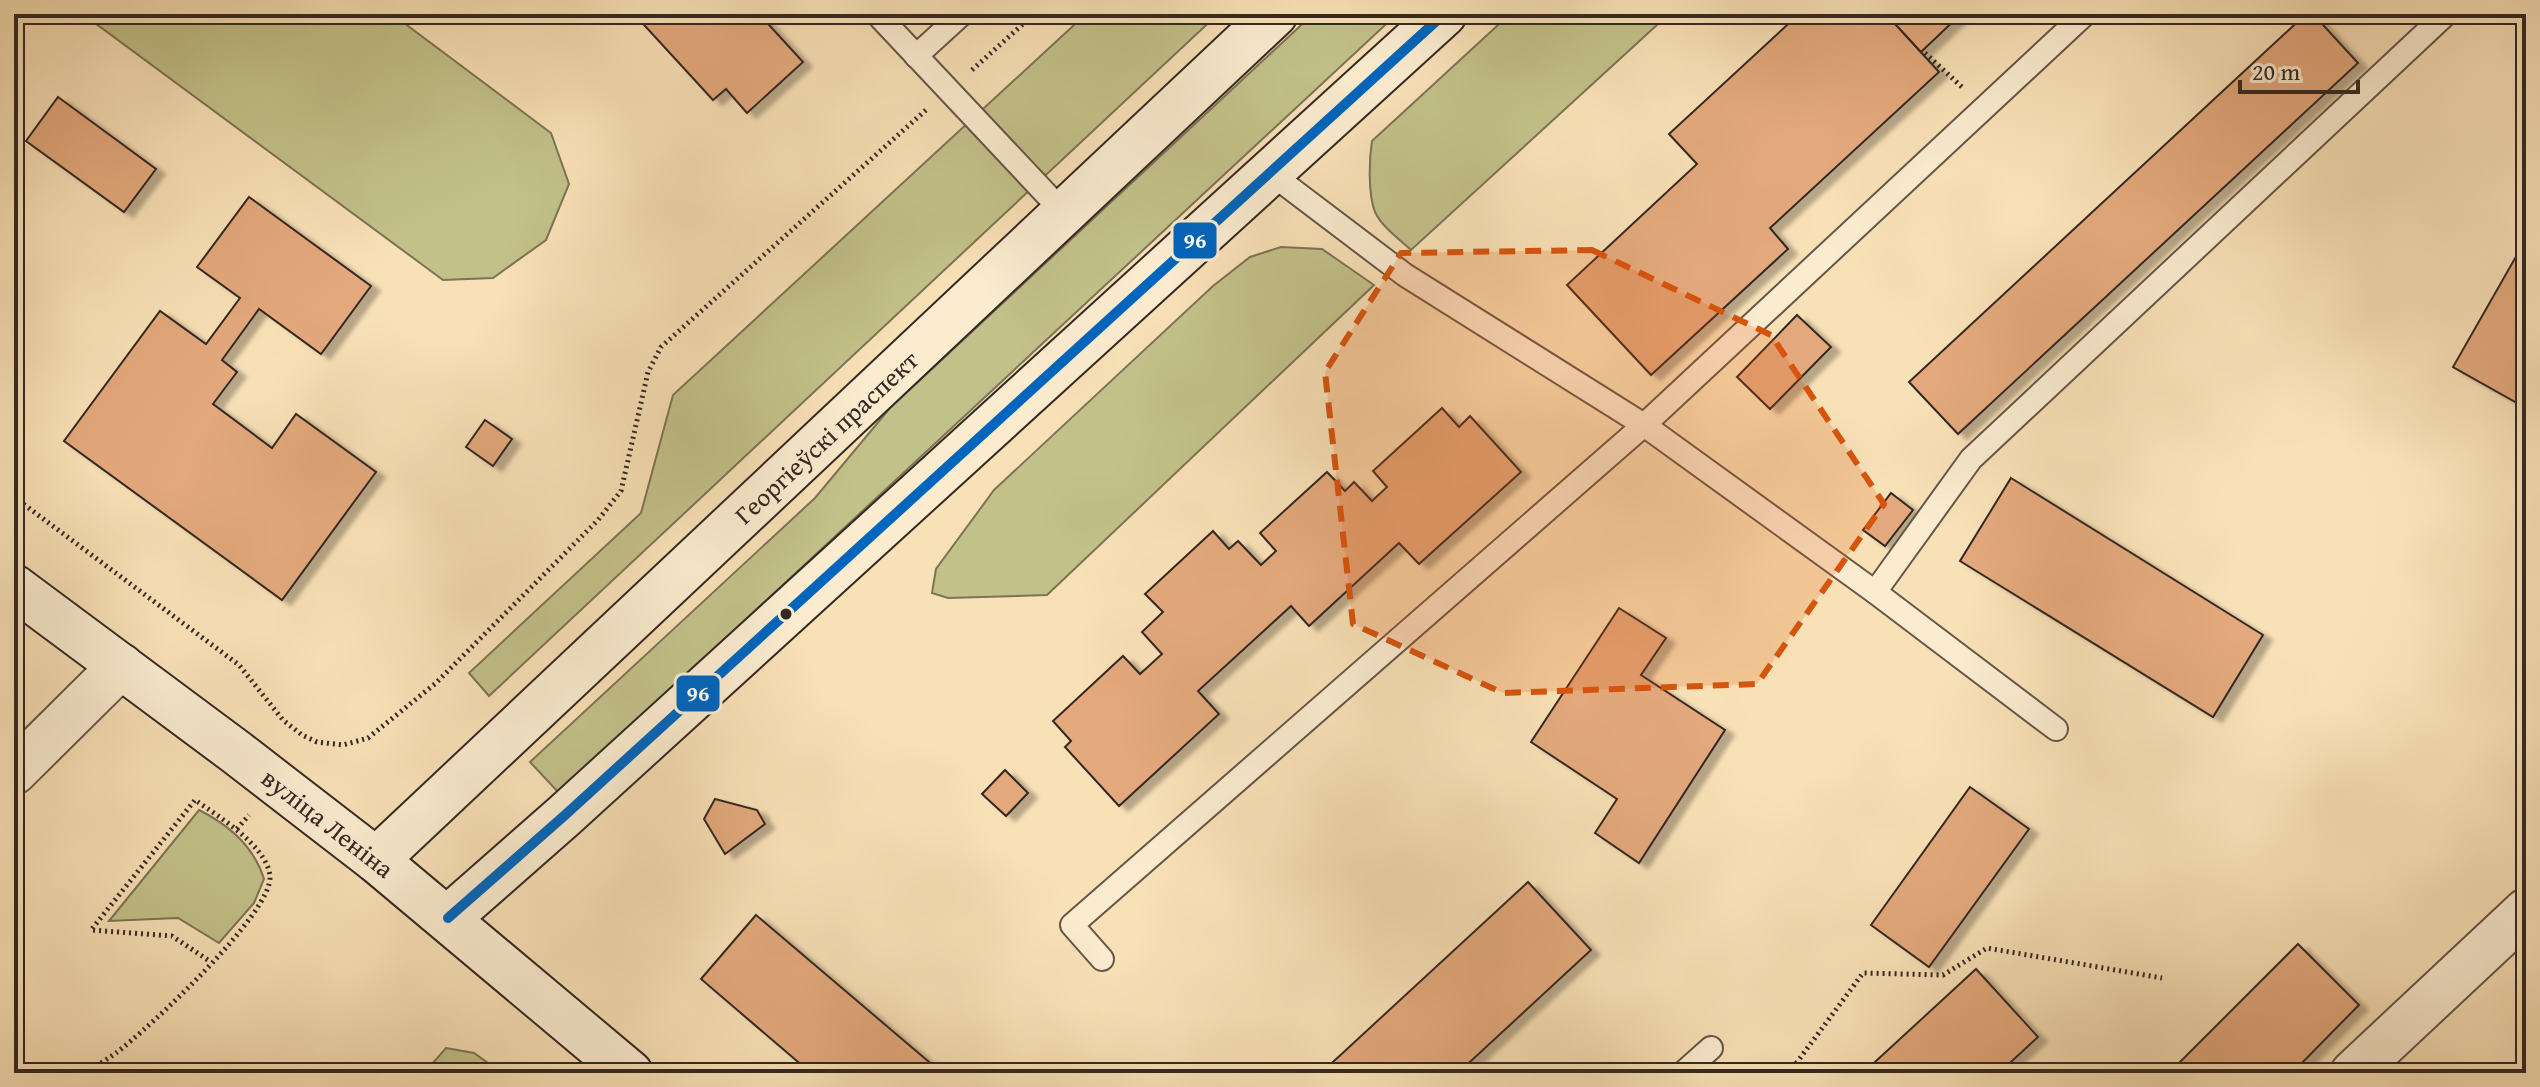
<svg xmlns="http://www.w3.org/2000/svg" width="2540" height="1087" viewBox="0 0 2540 1087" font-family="'Gentium Book Plus',serif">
	<defs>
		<filter id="shadow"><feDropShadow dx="9" dy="5" stdDeviation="2" flood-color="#0004"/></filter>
	</defs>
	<rect width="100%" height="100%" fill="#f9e1b7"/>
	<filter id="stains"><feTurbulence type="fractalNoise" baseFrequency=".0025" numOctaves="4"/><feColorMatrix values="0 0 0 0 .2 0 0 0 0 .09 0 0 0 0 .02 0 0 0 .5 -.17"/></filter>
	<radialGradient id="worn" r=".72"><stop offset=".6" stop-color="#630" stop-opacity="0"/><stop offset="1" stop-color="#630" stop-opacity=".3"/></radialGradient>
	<g fill="#c3c18a" stroke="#7c7456" stroke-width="2">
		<path d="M 91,14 L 392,14 L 551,133 L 569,184 L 546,240 L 493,278 L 443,280 L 95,23 Z"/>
		<path d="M 1086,14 L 1218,14 L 489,696 L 469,673 L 641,513 L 673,395 Z"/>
		<path d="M 1313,14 L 1397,14 L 559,793 L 530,762 L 815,498 L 890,408 Z"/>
		<path d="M 1510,14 L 1669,14 L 1411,250 C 1399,239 1382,227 1375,212 C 1368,194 1369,160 1372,141 Z"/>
		<path d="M 1281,247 L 1322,249 L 1374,285 L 1047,595 L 948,598 L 932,593 L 936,569 L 994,490 L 1213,286 L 1250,257 Z"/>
		<path d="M 199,810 C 229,825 254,846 264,879 L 254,903 L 219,943 L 178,918 L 109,921 Z"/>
		<path d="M 446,1048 L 474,1053 L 502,1073 L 424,1073 Z"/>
	</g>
	<g fill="#e3a97c" stroke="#342823" stroke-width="2" filter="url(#shadow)">
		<path d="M 634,14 L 759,14 L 803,62 L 747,113 L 726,89 L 713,100 Z"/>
		<path d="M 1799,14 L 1886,14 L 1939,72 L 1770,228 L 1788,249 L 1651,375 L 1567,285 L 1697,164 L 1669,134 Z"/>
		<path d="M 1886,14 L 1961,14 L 1921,52 Z"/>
		<path d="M 2306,14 L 2313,14 L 2358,63 L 1958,434 L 1909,382 Z"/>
		<path d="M 58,97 L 156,169 L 124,212 L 26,141 Z"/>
		<path d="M 249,197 L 371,286 L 321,354 L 259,309 L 222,360 L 237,372 L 213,404 L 272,448 L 296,414 L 376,472 L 282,600 L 64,441 L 160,311 L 206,344 L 240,298 L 197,267 Z"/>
		<path d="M 2526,239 L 2526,408 L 2453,367 Z"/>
		<path d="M 1797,315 L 1831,347 L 1770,409 L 1737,377 Z"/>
		<path d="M 1442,408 L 1459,427 L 1470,416 L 1521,472 L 1419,564 L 1399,543 L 1309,626 L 1291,606 L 1198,691 L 1219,714 L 1119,806 L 1065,747 L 1071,741 L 1053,721 L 1123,656 L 1140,674 L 1162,654 L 1142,632 L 1163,612 L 1145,594 L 1213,531 L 1229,549 L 1238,541 L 1261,565 L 1276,551 L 1260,533 L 1327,472 L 1345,491 L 1354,482 L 1372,501 L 1387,487 L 1373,471 Z"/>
		<path d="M 485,420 L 512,439 L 493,466 L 466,447 Z"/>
		<path d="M 2011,478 L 2263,635 L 2213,717 L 1960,561 Z"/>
		<path d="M 1891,493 L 1913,510 L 1885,546 L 1863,530 Z"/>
		<path d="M 1619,608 L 1666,638 L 1641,675 L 1725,730 L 1639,863 L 1595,833 L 1617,799 L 1531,742 Z"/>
		<path d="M 1005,770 L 1028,793 L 1006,816 L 982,794 Z"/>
		<path d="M 1970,787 L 2029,829 L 1929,967 L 1871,925 Z"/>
		<path d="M 715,799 L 757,810 L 765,824 L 725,854 L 704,819 Z"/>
		<path d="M 1528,882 L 1591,950 L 1458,1073 L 1321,1073 Z"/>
		<path d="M 756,915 L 942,1073 L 811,1073 L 701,979 Z"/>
		<path d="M 2298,944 L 2359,1005 L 2292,1073 L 2169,1073 Z"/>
		<path d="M 1976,969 L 2038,1037 L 1999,1073 L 1863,1073 Z"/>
	</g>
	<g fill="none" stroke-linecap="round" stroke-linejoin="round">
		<defs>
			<g id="lane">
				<path d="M 877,14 L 1064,213"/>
				<path d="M 916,56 L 962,14"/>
				<path d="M 1269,172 L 1405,275 L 1644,425 L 2085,14"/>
				<path d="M 1875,592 L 1971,459 L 2446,14"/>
				<path d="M 1102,959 L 1072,925 L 1644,425 L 1875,592 L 2056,729"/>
				<path d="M 1683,1073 L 1711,1048"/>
			</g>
			<g id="street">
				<path d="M 14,772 L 121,666"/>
				<path d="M 2353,1073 L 2526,911"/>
			</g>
			<g id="secondary">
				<path d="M 14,587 L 236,752 L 376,860 L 630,1073"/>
				<path d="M 376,860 L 1275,14"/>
				<path d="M 448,918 L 564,816 L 1444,14"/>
			</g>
		</defs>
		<use href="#lane" stroke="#655648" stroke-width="26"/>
		<use href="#street" stroke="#655648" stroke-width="48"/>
		<use href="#secondary" stroke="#342823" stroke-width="48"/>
		<g stroke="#342823" stroke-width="5" stroke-dasharray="2 4" stroke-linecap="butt">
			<path d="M 1925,53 L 1963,88"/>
			<path d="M 972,70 L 1034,14"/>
			<path d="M 14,497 L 239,665 L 283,720 L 302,735 L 317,742 L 343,745 L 368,738 L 436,683 L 598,520 L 621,491 L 648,372 L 661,347 L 926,110"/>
			<path d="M 237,829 L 249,815"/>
			<path d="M 86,1073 C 96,1066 106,1060 116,1053 C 148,1029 273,913 270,876 C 267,846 218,816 195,800 L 91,930 L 172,936 L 211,962"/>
			<path d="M 1789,1073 L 1863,973 L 1943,975 L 1987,948 L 2162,978"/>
		</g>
		<use href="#lane" stroke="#fbecd0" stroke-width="22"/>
		<use href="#street" stroke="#fbecd0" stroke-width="44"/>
		<use href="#secondary" stroke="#fbecd0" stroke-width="44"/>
		<defs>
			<path id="bus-1" d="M 448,918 L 564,816 L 1444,14"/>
		</defs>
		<use href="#bus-1" stroke="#fbecd0" stroke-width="16"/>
		<use href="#bus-1" stroke="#0065bd" stroke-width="10"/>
	</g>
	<path fill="#d6540e" fill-opacity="0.2" stroke="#d6540e" stroke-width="6" stroke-dasharray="16 10" stroke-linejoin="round" d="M 1592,250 L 1771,335 L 1884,504 L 1757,684 L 1503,693 L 1353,624 L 1325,372 L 1401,253 Z"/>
	<circle fill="#342823" stroke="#fbecd0" stroke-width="3" cx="786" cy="614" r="7"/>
	<g text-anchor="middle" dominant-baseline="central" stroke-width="7" stroke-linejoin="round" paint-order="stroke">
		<g font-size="26" fill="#342823" stroke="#fbecd0">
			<text transform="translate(826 437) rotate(-43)">Георгіеўскі праспект</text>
			<text transform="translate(328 823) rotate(38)">вуліца Леніна</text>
		</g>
	</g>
	<g stroke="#fbecd0" stroke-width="3">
		<rect x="1172" y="221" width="46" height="39" rx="8" fill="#0065bd"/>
		<rect x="675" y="674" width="46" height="39" rx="8" fill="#0065bd"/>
	</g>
	<g font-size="22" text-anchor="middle" font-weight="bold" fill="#fff">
		<text x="1195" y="248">96</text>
		<text x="698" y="701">96</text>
	</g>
	<rect width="2540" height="1087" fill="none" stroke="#f9e1b7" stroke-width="48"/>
	<rect x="16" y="16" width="2508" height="1055" fill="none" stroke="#342823" stroke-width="4"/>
	<rect x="24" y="24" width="2492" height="1039" fill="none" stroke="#342823" stroke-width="2"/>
	<path d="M2240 80v12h118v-12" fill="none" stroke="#342823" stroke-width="4"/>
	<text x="2252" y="80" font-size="24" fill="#342823" stroke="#fbecd0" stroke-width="6" paint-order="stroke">20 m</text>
	<rect width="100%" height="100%" filter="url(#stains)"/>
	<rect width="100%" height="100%" fill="url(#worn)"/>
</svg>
